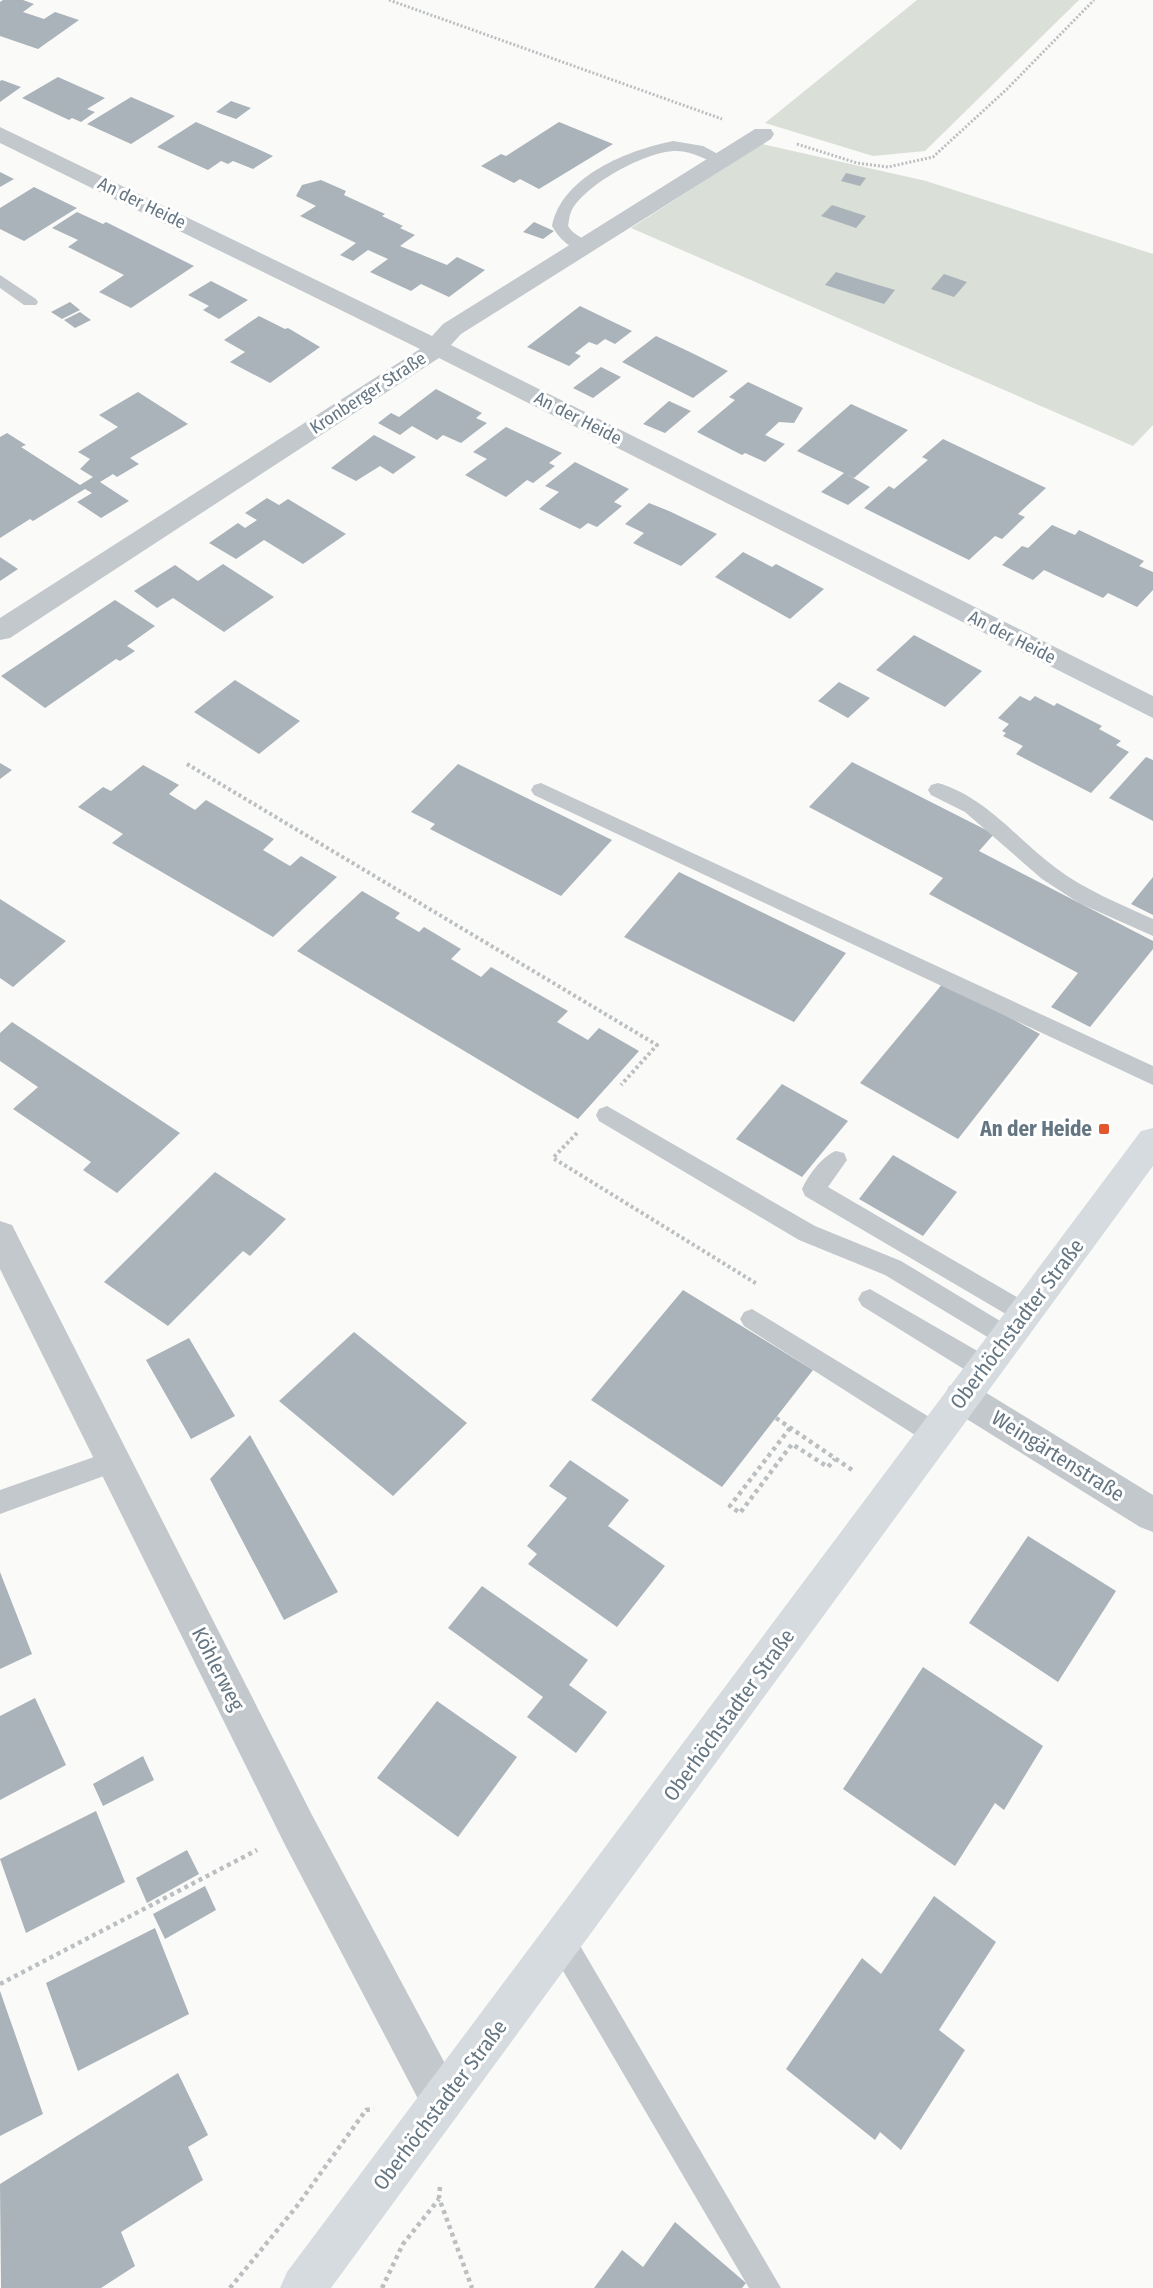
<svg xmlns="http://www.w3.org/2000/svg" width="1153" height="2288" font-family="'Fira Sans Condensed',sans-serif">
<rect width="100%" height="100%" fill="#fafaf8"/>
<path fill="#dadfd7" d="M917 0H1079L925 151 873 156 765 123Z
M762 144 926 181 1153 254V425L1133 446 631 228Z"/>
<path fill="#aab3b9" d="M3 0H23L34 4 23 12 44 19 55 12 79 20 38 49 0 36V2Z
M58 77 105 98 87 109 95 112 81 122 72 118 69 120 22 98Z
M2 80 21 87 0 102V81Z
M131 97 175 116 131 144 87 124Z
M231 101 251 108 236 119 216 112Z
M196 122 251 146 273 156 253 169 233 161 228 164 221 161 208 170 157 147Z
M559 122 613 144 539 189 520 179 514 183 481 166 501 154 506 156Z
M0 172 14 179 0 187Z
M846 173 866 178 860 186 841 181Z
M321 180 346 191 344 195 385 214 382 216 403 226 400 228 415 235 400 246 447 265 457 257 485 270 449 297 421 284 411 291 370 272 388 259 368 250 353 261 340 255 356 243 300 216 316 206 296 196 302 185Z
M34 187 77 208 24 241 0 229V208Z
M832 205 866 216 856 228 821 216Z
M77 212 103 224 106 222 194 266 131 308 99 292 124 275 68 247 78 240 52 228Z
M534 222 554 231 543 239 523 232Z
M836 272 855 278 895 290 884 304 825 285Z
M944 274 967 282 954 297 931 289Z
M211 281 248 300 219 319 203 310 209 306 188 295Z
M70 302 80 310 62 319 51 312Z
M580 306 632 331 615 344 605 339 597 345 589 342 575 353 581 356 569 366 527 347Z
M80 312 91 320 75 328 64 320Z
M259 316 285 329 288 328 320 347 270 383 230 362 245 352 224 340Z
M656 336 692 353 728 371 693 398 622 362Z
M601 367 621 377 593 398 573 388Z
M748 382 803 408 794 423 779 422 765 435 785 444 765 462 745 453 742 455 697 432 735 400 729 397Z
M436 389 482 413 476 418 487 423 461 443 443 435 437 440 412 426 400 435 378 423 391 413 399 417Z
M138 392 188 424 130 458 139 464 117 477 113 474 100 482 129 501 101 518 77 502 92 493 85 489 33 521 30 519 0 538V437L7 433 26 445 21 447 80 485 93 477 80 469 90 459 78 452 118 427 99 415Z
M669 401 691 411 665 433 643 424Z
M851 404 908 430 854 478 846 474 870 487 848 505 821 492 844 473 797 451Z
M506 427 562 453 549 463 555 466 533 483 527 480 506 497 465 475 487 459 473 452Z
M374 435 416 457 393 474 380 466 356 481 331 468Z
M943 439 1046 488 1018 514 1025 517 1002 539 995 536 969 560 864 508 889 486 894 489 928 460 922 457Z
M575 462 629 489 614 502 622 506 597 527 588 523 580 529 539 509 559 492 545 486Z
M267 498 279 505 288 499 346 534 303 564 264 540 236 559 209 543 238 523 245 528 257 520 245 513Z
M649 503 669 511 717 534 681 566 633 543 644 533 625 524Z
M1052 525 1075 535 1079 530 1144 561 1139 566 1153 572V590L1137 607 1108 593 1103 598 1044 570 1033 580 1002 565 1022 546 1028 548Z
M743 552 772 567 776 564 824 589 790 619 715 577Z
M0 557 18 569 0 581Z
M223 564 274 597 224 632 173 598 157 608 134 591 175 565 198 581Z
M115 600 155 626 127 646 135 651 120 661 116 659 45 708 1 676Z
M914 635 982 671 945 707 876 670Z
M235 680 300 721 259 754 194 712Z
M839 682 870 698 848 718 818 701Z
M1020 696 1030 701 1035 696 1054 706 1057 703 1102 726 1099 729 1121 741 1116 745 1129 752 1091 793 1016 754 1023 746 1003 736 1006 733 1002 731 1009 724 998 718Z
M1146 757 1153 760V821L1109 798Z
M852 762 994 834 979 851 1153 941V949L1090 1027 1051 1007 1078 973 929 894 943 878 809 807Z
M0 763 12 770 0 779Z
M458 764 612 840 561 896 430 829 435 824 411 812Z
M143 765 179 785 169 794 195 810 206 800 274 839 263 850 290 866 301 856 337 877 273 937 112 843 123 834 78 807 103 787 111 791Z
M679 872 846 953 794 1022 624 937Z
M1153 877V915L1131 904Z
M362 891 400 913 395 918 419 932 424 927 461 949 451 959 481 977 491 967 568 1011 557 1022 588 1040 599 1028 639 1051 578 1119 297 951Z
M0 899 66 941 13 987 0 978Z
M944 982 1040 1034 958 1139 860 1083Z
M12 1022 180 1133 117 1193 83 1170 91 1162 13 1109 38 1087 0 1061V1033Z
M782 1084 848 1121 802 1177 736 1139Z
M893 1155 957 1192 923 1236 859 1199Z
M215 1172 286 1219 250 1256 243 1251 168 1326 104 1282Z
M683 1290 813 1370 722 1487 591 1400Z
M354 1332 467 1423 393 1496 279 1401Z
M189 1338 235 1416 191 1439 146 1360Z
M250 1435 338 1592 284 1620 210 1479Z
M570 1460 629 1500 608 1526 665 1566 617 1627 528 1564 537 1554 527 1546 567 1498 549 1486Z
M1028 1536 1116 1591 1058 1682 969 1623Z
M0 1572 32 1654 0 1669Z
M482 1586 588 1660 569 1685 607 1712 576 1753 527 1717 543 1697 448 1628Z
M923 1667 1043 1746 1004 1810 995 1803 955 1866 843 1789Z
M35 1698 66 1765 0 1800V1716Z
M437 1701 517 1757 458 1837 377 1778Z
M143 1756 154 1780 103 1806 93 1784Z
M96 1811 125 1882 26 1933 0 1859Z
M187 1850 199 1874 147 1903 136 1878Z
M205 1886 216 1910 165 1939 153 1914Z
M934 1896 996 1942 939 2030 965 2050 901 2150 880 2132 875 2140 786 2069 862 1958 881 1974Z
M155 1928 189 2014 78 2071 46 1983Z
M0 1991 43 2114 0 2136Z
M178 2073 208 2135 188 2147 203 2180 121 2232 135 2266 101 2288H1L0 2184Z
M675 2222 746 2283 742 2288H594L622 2250 643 2267Z"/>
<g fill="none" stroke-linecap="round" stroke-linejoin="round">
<path stroke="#bbbfc2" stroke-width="3" stroke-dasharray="2 2" stroke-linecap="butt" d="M389 0 722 119
M797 144 857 163 888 167 933 157 1007 89 1094 0"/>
<path stroke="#bbbfc2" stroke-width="4" stroke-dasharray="3 3" stroke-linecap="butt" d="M187 764 657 1045 621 1085
M577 1133 553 1158 757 1284"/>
<path stroke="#bbbfc2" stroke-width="4.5" stroke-dasharray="4 4" stroke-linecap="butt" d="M776 1418 855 1472
M790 1428 730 1506 740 1513 792 1444 828 1467 835 1459
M0 1984 257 1850
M440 2187 439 2198 472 2288
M230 2288 297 2206 366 2110 374 2109
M382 2288 403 2244 439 2199"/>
<path fill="#c3c8cc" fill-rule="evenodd" d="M673 141 703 146 729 160 721 165C706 161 694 151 677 151 648 150 583 185 571 212 569 216 569 222 568 226 573 235 584 237 590 246L588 249C572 253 559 238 552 226 562 176 628 150 673 141Z
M0 275 36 299 38 302 36 305H24L0 288Z
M541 783 1153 1066V1085L534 795 531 790 534 785Z
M938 783C986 797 1017 839 1056 868 1085 890 1120 904 1153 919V936L1079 903 1042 879 965 812 931 795 928 790 931 785Z
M607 1106 815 1226 901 1261 1015 1330 1019 1337 1015 1344 1007 1347 999 1344 885 1275 799 1240 599 1121 596 1115 599 1109Z
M836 1151 844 1153 847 1160 828 1187 1032 1306 1036 1313 1032 1320 1024 1323 1016 1320 805 1196 802 1189C808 1176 822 1156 836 1151Z
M870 1289 993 1360 996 1368 993 1376 984 1379 975 1376 862 1306 858 1299 862 1292Z
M752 1309 944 1426 947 1434 944 1442 935 1445 926 1442 744 1326 740 1319 744 1312Z
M114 1450 123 1453 126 1461 123 1469 0 1514V1490Z
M562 1928 572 1932 781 2288H749L552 1952 548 1942 552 1932Z"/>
<path fill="#c3c8cc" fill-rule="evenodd" d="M0 127 432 336 443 324 755 129H771L774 134 771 139 461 334 451 345 1153 696V718L439 358 10 638 0 640V618L420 349 0 143Z
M0 1221 12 1225 312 1815 457 2086 464 2101 457 2116 442 2123 427 2116 284 1843 0 1269Z
M962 1381 975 1386 1153 1495V1532L1140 1527 949 1408 944 1397 949 1386Z"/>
<path fill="#d6dbdf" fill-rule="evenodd" d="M1153 1128V1166L331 2288H280L287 2272 1141 1131Z"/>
</g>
<rect fill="#e4572e" stroke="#fff" stroke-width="2" x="1098" y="1123" width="12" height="12" rx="3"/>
<g text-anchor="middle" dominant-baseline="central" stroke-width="6" stroke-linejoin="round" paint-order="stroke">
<g font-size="18" fill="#657683" stroke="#fff">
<text transform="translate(142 203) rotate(26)">An der Heide</text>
<text transform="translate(368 393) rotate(-33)">Kronberger Straße</text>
<text transform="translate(578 418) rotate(27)">An der Heide</text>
<text transform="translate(1012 637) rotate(27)">An der Heide</text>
</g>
<g font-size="21" font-weight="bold" fill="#657683" stroke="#fff" text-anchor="end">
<text x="1092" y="1129">An der Heide</text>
</g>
<g font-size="21" fill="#657683" stroke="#fff">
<text transform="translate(1017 1324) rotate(-53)">Oberhöchstadter Straße</text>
<text transform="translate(1058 1456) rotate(32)">Weingärtenstraße</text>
<text transform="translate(218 1669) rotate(63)">Köhlerweg</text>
<text transform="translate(729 1715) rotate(-54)">Oberhöchstadter Straße</text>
<text transform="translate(440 2105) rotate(-53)">Oberhöchstadter Straße</text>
</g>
</g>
</svg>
